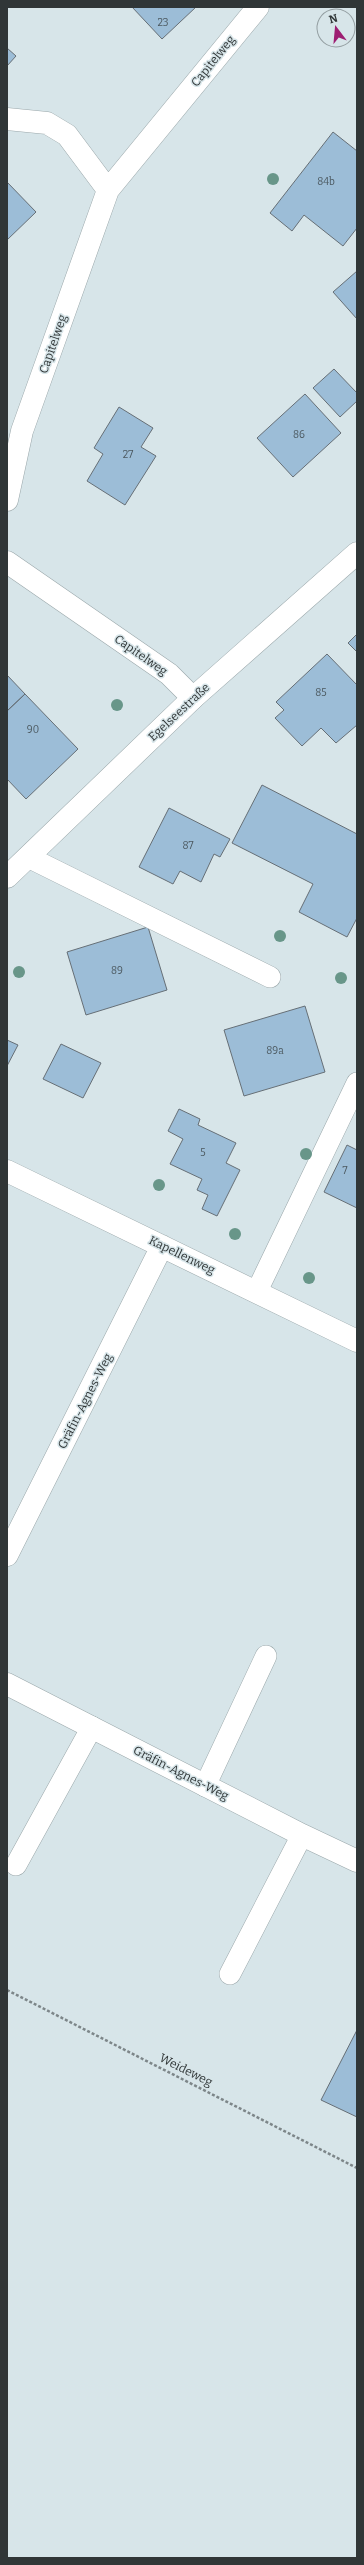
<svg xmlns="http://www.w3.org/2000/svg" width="364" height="2565" font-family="Bitter,serif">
<rect width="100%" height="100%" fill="#d7e5e9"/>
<path fill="#9cbdd7" stroke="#666f76" d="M132 7H196L162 39Z
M7 48 16 56 7 66Z
M333 132 357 151V228L343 246 304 215 292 231 270 213Z
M7 182 36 212 7 240Z
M357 271V319L333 292Z
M334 369 357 393V401L340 417 313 388Z
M305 394 341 433 293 477 257 438Z
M119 407 153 428 141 447 156 456 125 505 87 481 103 454 94 448Z
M357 634V652L348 643Z
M327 654 357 685V725L336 743 321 728 302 746 275 718 284 710 276 702Z
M7 675 25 694 7 711Z
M25 694 78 749 26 799 7 779V711Z
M262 785 357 834V918L347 937 299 912 313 884 232 843Z
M169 808 230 839 220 857 214 854 201 882 180 871 173 884 139 867Z
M148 927 167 990 86 1015 67 952Z
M305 1006 325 1072 244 1096 224 1030Z
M7 1040 18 1045 7 1066Z
M61 1044 101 1063 83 1098 43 1079Z
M179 1109 200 1119 198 1125 236 1143 226 1163 240 1170 217 1216 202 1209 208 1195 197 1190 202 1179 170 1164 183 1139 168 1131Z
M347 1145 357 1150V1208L324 1192Z
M357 2030V2117L321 2100Z"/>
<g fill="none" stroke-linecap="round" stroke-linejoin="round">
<defs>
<path id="service" d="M28 857 270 977
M257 1291 357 1083
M205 1786 266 1656
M16 1865 92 1727
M230 1974 302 1835"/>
<path id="minor" d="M7 119 47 123 67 135 108 190 22 431 7 500
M108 190 258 7
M7 562 169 674 193 698
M7 1171 357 1341
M7 1555 162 1246
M7 1684 302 1835 357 1861"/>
<path id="tertiary" d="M7 877 193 698 357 553"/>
</defs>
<use href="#service" stroke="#9aa7aa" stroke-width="22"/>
<use href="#minor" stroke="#9aa7aa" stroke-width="23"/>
<use href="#tertiary" stroke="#9aa7aa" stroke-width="23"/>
<path stroke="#7d8689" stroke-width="2.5" stroke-dasharray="3 2" stroke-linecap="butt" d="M7 1990 357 2168"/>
<use href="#service" stroke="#fff" stroke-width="21"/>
<use href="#minor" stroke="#fff" stroke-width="22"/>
<use href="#tertiary" stroke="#fff" stroke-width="22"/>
</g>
<g fill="#689689">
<circle cx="273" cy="179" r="6"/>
<circle cx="117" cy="705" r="6"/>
<circle cx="280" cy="936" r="6"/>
<circle cx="19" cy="972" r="6"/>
<circle cx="341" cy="978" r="6"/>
<circle cx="306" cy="1154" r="6"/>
<circle cx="159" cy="1185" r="6"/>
<circle cx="235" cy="1234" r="6"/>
<circle cx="309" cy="1278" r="6"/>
</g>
<g text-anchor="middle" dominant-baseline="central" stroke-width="3" stroke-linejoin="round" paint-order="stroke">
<g font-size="10" fill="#4b585f">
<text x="163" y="23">23</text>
<text x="326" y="182">84b</text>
<text x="299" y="435">86</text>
<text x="128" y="455">27</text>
<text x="321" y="693">85</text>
<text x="33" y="730">90</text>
<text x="188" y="846">87</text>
<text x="117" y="971">89</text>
<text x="275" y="1051">89a</text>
<text x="203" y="1153">5</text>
<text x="345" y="1171">7</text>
</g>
<g font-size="12" fill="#303637" stroke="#d7e5e9">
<text transform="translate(213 61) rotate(-51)">Capitelweg</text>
<text transform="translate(53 344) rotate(-71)">Capitelweg</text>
<text transform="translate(141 655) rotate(35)">Capitelweg</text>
<text transform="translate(179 712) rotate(-43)">Egelseestraße</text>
<text transform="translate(182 1255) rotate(26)">Kapellenweg</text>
<text transform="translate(85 1401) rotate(-63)">Gräfin-Agnes-Weg</text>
<text transform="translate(181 1773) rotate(27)">Gräfin-Agnes-Weg</text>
<text transform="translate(186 2070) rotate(27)">Weideweg</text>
</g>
</g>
<rect width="364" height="2565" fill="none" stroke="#303637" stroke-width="16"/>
<g transform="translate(336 28) rotate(344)"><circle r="19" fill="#d7e5e9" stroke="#949fa2"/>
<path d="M0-3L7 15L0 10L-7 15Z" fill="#9d1e72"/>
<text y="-6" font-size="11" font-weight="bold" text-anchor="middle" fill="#303637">N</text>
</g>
</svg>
